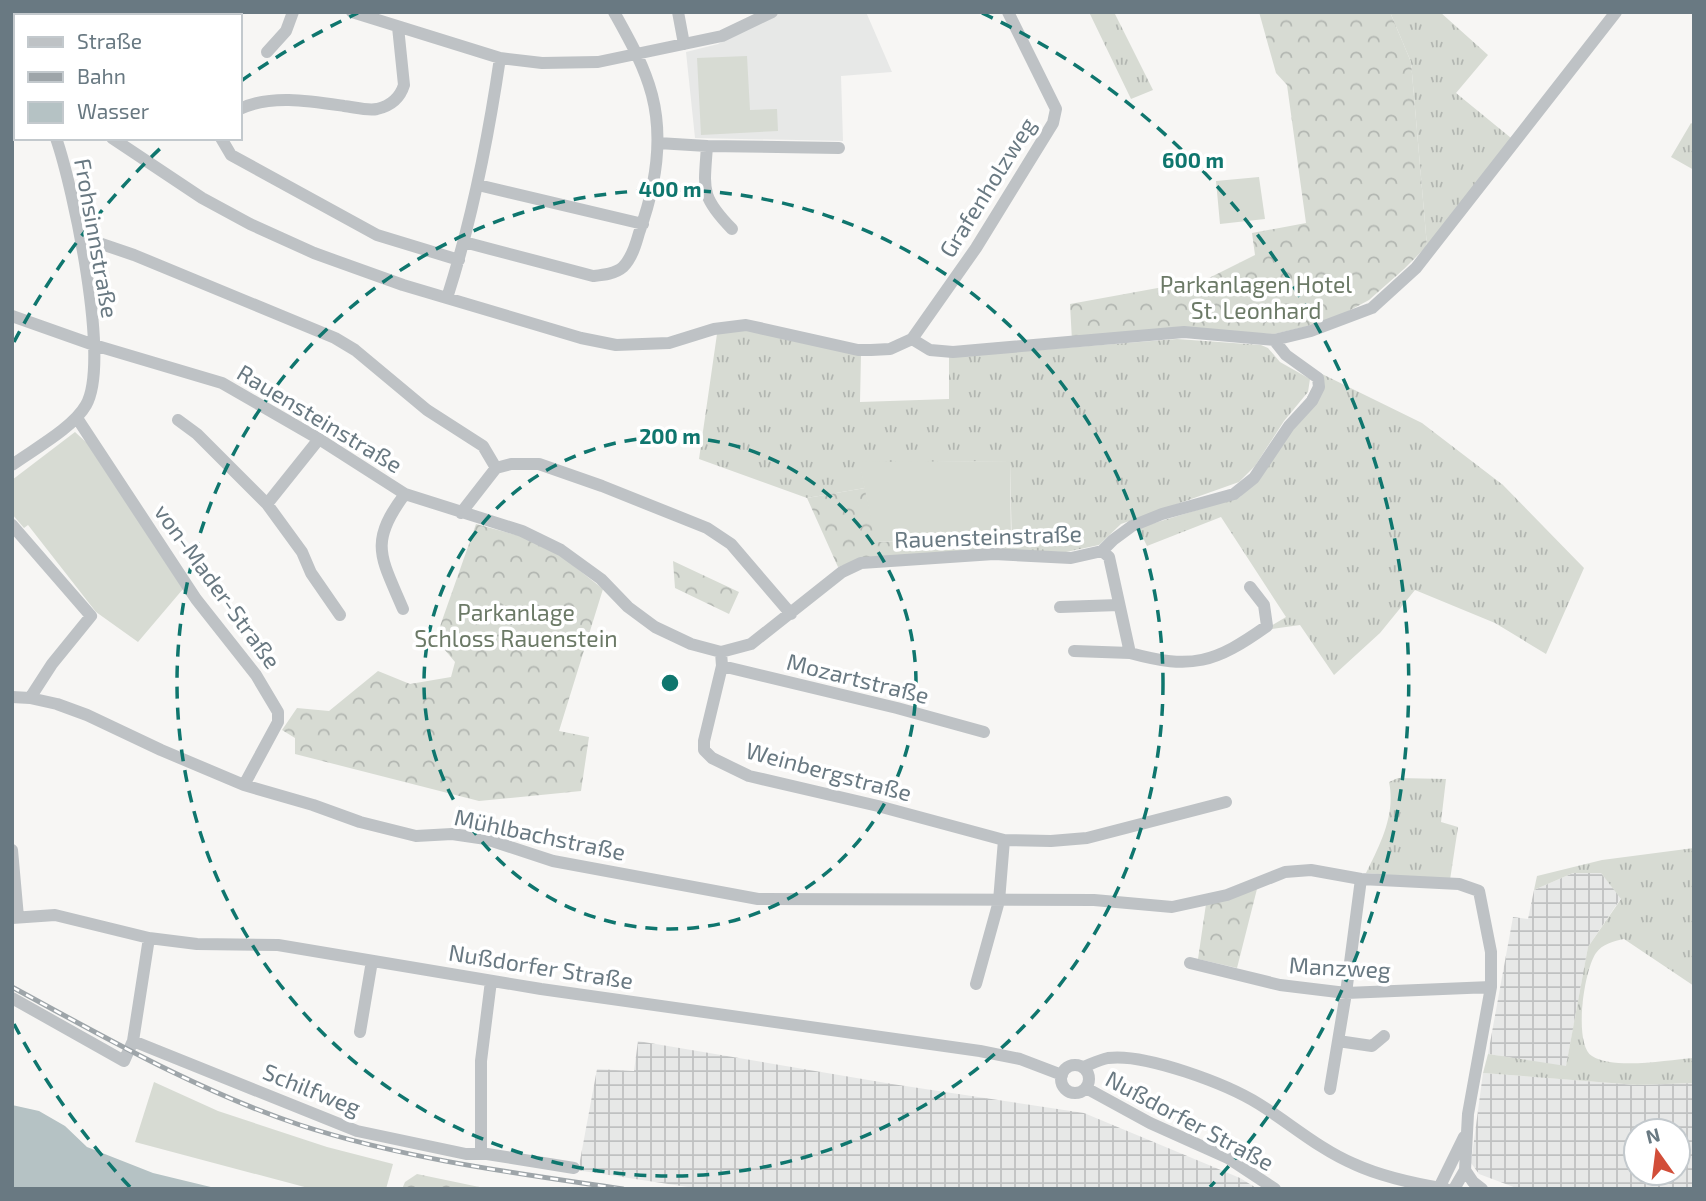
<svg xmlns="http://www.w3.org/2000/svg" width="1706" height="1201" font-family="'Exo 2',sans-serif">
<defs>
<pattern id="industrial-grid" width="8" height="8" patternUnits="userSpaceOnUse" patternTransform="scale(1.75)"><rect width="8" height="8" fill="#e7e8e7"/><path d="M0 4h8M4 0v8" fill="none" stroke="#bfc1c1"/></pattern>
<pattern id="grass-tufts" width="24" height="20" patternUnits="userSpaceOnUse" patternTransform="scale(1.75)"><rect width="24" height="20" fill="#d7dbd3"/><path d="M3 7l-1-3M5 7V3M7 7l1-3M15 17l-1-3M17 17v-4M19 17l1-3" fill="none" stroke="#b2b6b1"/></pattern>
<pattern id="forest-crowns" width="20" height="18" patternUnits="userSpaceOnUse" patternTransform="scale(1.75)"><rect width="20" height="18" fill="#d7dbd3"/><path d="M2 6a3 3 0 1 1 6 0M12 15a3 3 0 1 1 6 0" fill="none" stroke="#b2b6b1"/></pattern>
</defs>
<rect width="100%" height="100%" fill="#f7f6f4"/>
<path fill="#e7e8e7" d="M778 12H866L892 72 841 76 843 141 695 138 686 52 718 44Z"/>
<path fill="url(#industrial-grid)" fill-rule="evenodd" d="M1573 873H1601L1621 898 1588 947 1566 1067 1488 1054 1513 917 1528 919 1534 890Z
M638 1041 892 1084 1084 1113 1240 1178 1258 1189H701L576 1170 579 1166 597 1069 634 1071Z
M1483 1073 1637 1085 1694 1083V1189H1519L1479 1174 1471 1163ZM1636 1131H1678V1173H1636Z"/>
<path fill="url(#grass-tufts)" d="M1089 12H1114L1153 90 1131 99Z
M1390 12H1440L1488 55 1456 93 1511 138 1427 246 1411 62Z
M1691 123 1694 125V170L1671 157Z
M747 329 861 354 860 402 949 399V357L1177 339 1261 345 1268 348 1280 362 1310 379 1308 392 1284 421 1255 466 1239 482 1121 524 1099 545 1066 552 1012 551 1010 461 860 463 865 488 807 498 699 459 717 334Z
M1320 373 1422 423 1503 485 1584 568 1546 654 1495 623 1415 590 1380 633 1334 675 1300 625 1264 630 1286 617 1221 517 1147 546 1138 528 1240 497 1292 426Z
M1398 778 1446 779 1441 822 1458 827 1450 880 1366 873C1380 845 1396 814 1389 782Z
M1694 848V986L1624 939C1614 941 1602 944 1596 953 1584 970 1573 1044 1592 1056 1614 1070 1667 1060 1694 1058V1083L1637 1085 1483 1073 1488 1054 1566 1066 1588 947 1621 899 1601 873H1573L1534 890 1537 876 1602 860Z"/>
<path fill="url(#forest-crowns)" d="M1259 12H1390L1411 62 1427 246 1404 269 1369 300 1330 321 1274 334 1189 330 1072 341 1070 304 1207 279 1255 255 1252 233 1306 223 1287 85 1276 73Z
M865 488 877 542 1011 537 1012 551 864 558 838 567 807 498Z
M476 524 520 536 560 555 603 589 559 731 589 737 581 791 479 801 295 754V738L282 730 297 708 329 711 378 671 410 684 451 677 455 662 439 643 438 632Z
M673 561 739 592 729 614 675 588Z
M1258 885 1237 968 1198 959 1206 904Z
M417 1174 489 1189H402L405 1182Z"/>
<path fill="#d7dbd3" d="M747 56 750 110 777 109 778 131 701 135 697 58Z
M1259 177 1265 219 1220 224 1216 181Z
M75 432 87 443 183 589 138 642 96 612 28 525 24 528 12 514V480Z
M1010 461 1011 537 876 542 859 462Z
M154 1082 218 1111 327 1147 393 1164 386 1189H312L135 1142Z"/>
<path fill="#b5c2c4" d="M12 1105 39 1111 65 1126 87 1147 153 1173 219 1189H12Z"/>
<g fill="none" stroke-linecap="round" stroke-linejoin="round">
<path stroke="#bec2c5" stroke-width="12" d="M352 12 500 58 542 63 598 62 722 36 772 12
M678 12 684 44
M85 16 97 12
M12 48 16 55
M267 52 286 31 293 12
M240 109C270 94 311 101 344 106 354 107 367 111 377 109 390 106 400 98 404 85L398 27
M112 138 202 198 250 224 314 253 403 285 581 338 616 345 669 343 714 329 746 325 858 350H871L890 349 912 339 976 248 1053 123 1056 109 1008 12
M221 138 231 155 377 235 459 260
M658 143 707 146 839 148
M707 146C704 190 700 196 732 229
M478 185 643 224
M81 237 134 255 335 338 355 350 427 410 483 446 496 468
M464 242 593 276C603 275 615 274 623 267 632 258 636 244 639 233 655 189 664 141 652 95 644 65 629 39 614 12
M447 298C472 220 488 140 500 58
M12 316 94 345 222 383 319 439 405 494 522 531 561 550 601 579 628 607 655 627 691 644 721 652 751 644 842 572 861 563 994 554 1071 558 1102 551 1113 540 1132 526 1162 514 1234 494 1254 478 1289 426 1312 401 1319 387 1318 378 1286 355 1274 340
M912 339 930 350 953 352 1184 332 1274 340 1311 331 1372 308 1416 268 1616 12
M77 418 196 599 256 675 278 712V722L244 785
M178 420 197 434 267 504
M319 439 267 504 302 552 311 573 340 615
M12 465C34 449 73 428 86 405 111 362 73 187 56 138
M461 513 496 468 511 464H539L602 486 707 528 731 544 791 614
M12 525 91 616 52 664 30 698
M1102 551 1109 557 1130 653C1192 670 1215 663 1267 626L1264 605 1250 587
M1060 607 1119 605
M403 609C381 557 368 543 405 494
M1074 651 1130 653
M721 652 722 666 704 741V750L712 758 749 776 878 806 1004 840 999 901 976 984
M722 666 897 708 984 732
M12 697 30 698 57 704 87 715 161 750 244 785 313 805 360 822 416 836 452 834 486 839 553 861 758 899 1094 900 1172 907 1227 895 1285 872 1311 870 1361 879 1459 884 1479 891 1491 952V987L1468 1114 1465 1170 1473 1182 1482 1189
M1004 840 1051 841 1087 838 1226 802
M12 850 18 917
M12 918 55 915 149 938 197 944 278 945 541 989 980 1051 1020 1059 1062 1075
M1190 963 1280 985 1346 993 1491 987
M12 998 124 1061 133 1041 149 938
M360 1032 372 961
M133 1041 357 1131 466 1154H487L574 1168
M1338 1041 1372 1046 1384 1036
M1061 1079a14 14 0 1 1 28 0a14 14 0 1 1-28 0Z
M1083 1067C1091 1064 1099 1060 1108 1058 1145 1053 1227 1084 1259 1104 1291 1124 1319 1149 1354 1164 1382 1177 1416 1184 1446 1189
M1086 1088 1150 1123 1228 1158 1275 1189
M1330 1089 1346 993 1361 879
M481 1153V1061L491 981
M1439 1188 1464 1137
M1454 1189 1465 1170"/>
<defs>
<path id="rail" d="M12 987C106 1038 198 1091 300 1125 405 1159 514 1173 623 1189"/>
</defs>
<use href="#rail" stroke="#9ea5a9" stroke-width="5"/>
<use href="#rail" stroke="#fff" stroke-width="2.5" stroke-dasharray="8" stroke-linecap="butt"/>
</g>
<g fill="none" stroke="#0f766e" stroke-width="3.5" stroke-dasharray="12 9">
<circle cx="670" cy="683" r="246"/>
<circle cx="670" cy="683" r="493"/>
<path d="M130 1187A739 739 0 0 1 14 1024M14 342A739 739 0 0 1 166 143M241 81A739 739 0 0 1 358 13M982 13A739 739 0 0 1 1210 1187"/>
</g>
<g text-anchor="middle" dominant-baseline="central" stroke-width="7" stroke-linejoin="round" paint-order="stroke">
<g font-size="23" fill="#697982" stroke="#fff">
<text transform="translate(987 187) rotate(-58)">Grafenholzweg</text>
<text transform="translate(97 238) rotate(80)">Frohsinnstraße</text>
<text transform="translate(320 418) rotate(31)">Rauensteinstraße</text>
<text transform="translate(988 536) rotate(-2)">Rauensteinstraße</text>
<text transform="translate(218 586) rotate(54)">von-Mader-Straße</text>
<text transform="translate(858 678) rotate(14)">Mozartstraße</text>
<text transform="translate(829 771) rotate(15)">Weinbergstraße</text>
<text transform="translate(540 834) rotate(12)">Mühlbachstraße</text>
<text transform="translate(541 966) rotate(9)">Nußdorfer Straße</text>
<text transform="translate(1340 967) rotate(3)">Manzweg</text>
<text transform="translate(312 1089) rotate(22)">Schilfweg</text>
<text transform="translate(1190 1120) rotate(28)">Nußdorfer Straße</text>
</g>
<g font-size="23" fill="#6c7a67" stroke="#fff">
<text x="1256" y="284">Parkanlagen Hotel<tspan x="1256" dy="26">St. Leonhard</tspan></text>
<text x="516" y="612">Parkanlage<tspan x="516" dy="26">Schloss Rauenstein</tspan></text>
</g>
</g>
<circle cx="670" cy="683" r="10" fill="#0f766e" stroke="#fff" stroke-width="3.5"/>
<g font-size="21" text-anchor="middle" font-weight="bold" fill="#0f766e" stroke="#fff" stroke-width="7" stroke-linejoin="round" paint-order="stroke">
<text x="1193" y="168">600 m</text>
<text x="670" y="197">400 m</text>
<text x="670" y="444">200 m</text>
</g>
<rect width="1706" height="1201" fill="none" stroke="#697982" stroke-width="28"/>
<rect x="14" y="14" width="228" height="126" fill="#ffffff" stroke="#c3c9cd" stroke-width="2"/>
<rect x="28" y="37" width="35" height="10" fill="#bec2c5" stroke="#c3c9cd" stroke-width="2"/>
<text x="77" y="49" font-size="21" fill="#697982">Straße</text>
<rect x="28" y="72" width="35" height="10" fill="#9ea5a9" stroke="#c3c9cd" stroke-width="2"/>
<text x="77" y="84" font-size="21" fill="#697982">Bahn</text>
<rect x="28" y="102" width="35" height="21" fill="#b5c2c4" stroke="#c3c9cd" stroke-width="2"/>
<text x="77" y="119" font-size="21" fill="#697982">Wasser</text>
<g transform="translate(1657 1152) rotate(346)"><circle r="33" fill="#ffffff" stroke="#c3c9cd" stroke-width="2"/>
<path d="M0-5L12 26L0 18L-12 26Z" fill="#d24e39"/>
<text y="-10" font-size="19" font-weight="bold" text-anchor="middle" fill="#697982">N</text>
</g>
</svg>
